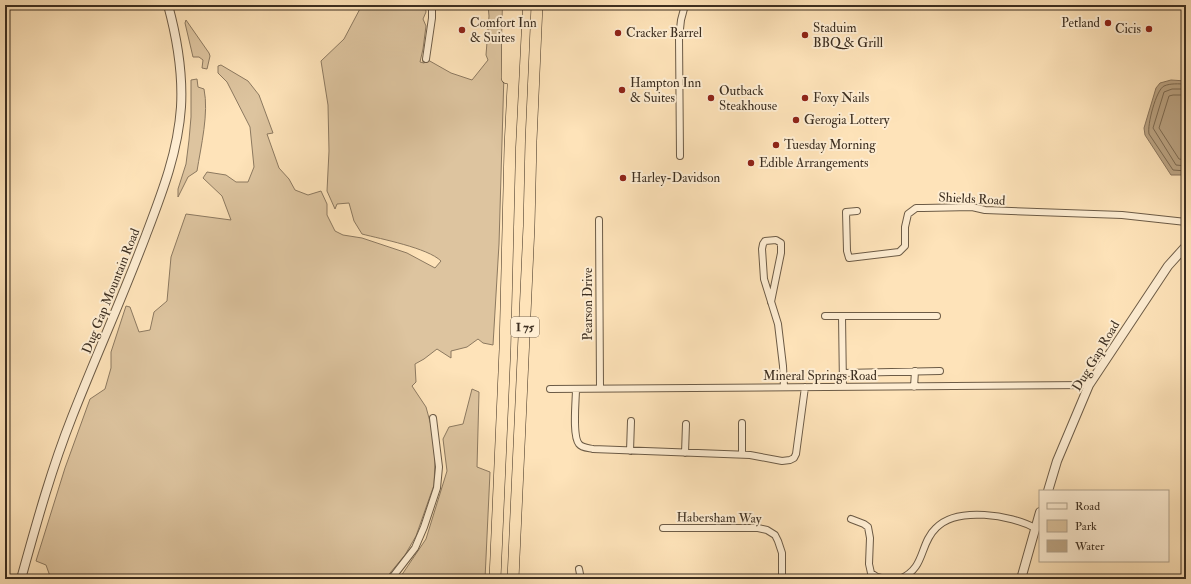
<svg xmlns="http://www.w3.org/2000/svg" width="1191" height="584" font-family="'IM FELL Double Pica',serif">
<rect width="100%" height="100%" fill="#fee3b9"/>
<filter id="stains"><feTurbulence type="fractalNoise" baseFrequency=".005" numOctaves="4"/><feColorMatrix values="0 0 0 0 .2 0 0 0 0 .09 0 0 0 0 .02 0 0 0 .5 -.17"/></filter>
<radialGradient id="worn" r=".72"><stop offset=".6" stop-color="#630" stop-opacity="0"/><stop offset="1" stop-color="#630" stop-opacity=".3"/></radialGradient>
<path fill="#ddc49f" stroke="#8c7960" d="M362 5H425L426 12 423 19 426 26 423 49 420 62 424 63 428 60 451 73 472 80 488 60 486 55 489 16 488 5H506L499 244 493 345 483 343 478 339 467 347 451 351V358L437 349 424 359 415 364 416 382 412 386 426 407 432 429 435 461 434 485 416 536 405 555 385 579H51L46 565 36 561 65 468 90 399 105 389 111 368V352L126 306 130 307 139 332 150 330 154 312 167 301 171 257 186 214 231 220 222 196 203 178 207 172 226 175 236 182H248L254 167 250 127 227 82 218 73V66L221 65 248 81 259 95 273 133 267 134 279 168 289 179 295 190 308 195 321 191 327 204V215L335 231 343 235 362 238 407 253 435 268 441 261C428 248 381 239 362 234L354 221 349 203 337 204 335 209 327 191 329 151 328 105 321 61 344 39Z
M186 20 209 53 210 56 207 69 202 68 203 60 199 57H193L185 23Z
M197 79 198 87 204 89C209 113 201 146 197 171L188 177 178 197V189L186 164 189 140 191 117V80Z
M472 389 479 392 477 467 490 472 485 579H399L426 539 447 471 443 439 449 427 463 424Z"/>
<path fill="#bca585" stroke="#89755d" d="M1171 80 1186 81V175H1171L1145 135 1144 128 1156 88 1160 83Z"/>
<g fill="none" stroke-linecap="round" stroke-linejoin="round">
<path stroke="#7c6a52" stroke-width="1" d="M1186 84C1178 84 1171 83 1164 86 1156 90 1147 125 1149 134L1173 170 1186 171
M1186 89H1172L1164 92 1153 128 1176 165 1186 166
M1186 95H1173L1169 96 1159 128 1179 159 1186 160"/>
<defs>
<path id="minor" d="M426 59 432 18V5
M680 156 679 38 681 20 685 5
M857 211 846 212 847 251 849 258 899 252 905 246V227L908 214 916 208H923L972 207 985 210 1122 215 1186 222
M599 220 600 388
M771 302 781 253V243L776 240 765 241 763 244 762 249 764 279 778 324 783 366 784 387
M825 316H937
M842 316 843 387
M843 373 940 371
M914 387 915 371
M550 389 1089 385
M576 389C576 400 572 436 579 444 582 448 589 448 593 449L750 455 782 461 790 460 794 458 796 454 805 387
M630 451 631 421
M685 453 686 424
M742 454V423
M851 519 864 524 868 527 870 538 869 564 871 573 877 577 885 579
M663 528H758L767 530 775 535 778 541 782 553V579
M579 569 581 579
M391 579 415 548 424 527 437 488 439 467 433 418
M900 579C926 568 919 544 936 528 957 506 1011 515 1035 528"/>
<path id="tertiary" d="M1048 491 1057 461 1089 385 1168 266 1186 246
M21 579C36 525 51 470 72 417 96 356 123 296 146 235 162 193 178 152 181 107 183 72 177 38 168 5
M1021 579 1040 512"/>
<path id="motorway" d="M507 78 508 5
M495 579 505 349 510 147 517 5
M513 579 529 226 531 141 537 5"/>
</defs>
<use href="#minor" stroke="#6c5b46" stroke-width="8"/>
<use href="#tertiary" stroke="#6c5b46" stroke-width="10"/>
<use href="#motorway" stroke="#3c2e20" stroke-width="12"/>
<use href="#minor" stroke="#feedd2" stroke-width="6"/>
<use href="#tertiary" stroke="#feedd2" stroke-width="8"/>
<use href="#motorway" stroke="#fee3b9" stroke-width="11"/>
</g>
<g fill="#8f2418" stroke="#feedd2" stroke-width="1.5">
<circle cx="1108" cy="23" r="4"/>
<circle cx="1149" cy="29" r="4"/>
<circle cx="462" cy="30" r="4"/>
<circle cx="618" cy="33" r="4"/>
<circle cx="805" cy="35" r="4"/>
<circle cx="622" cy="90" r="4"/>
<circle cx="711" cy="98" r="4"/>
<circle cx="805" cy="98" r="4"/>
<circle cx="796" cy="120" r="4"/>
<circle cx="776" cy="145" r="4"/>
<circle cx="751" cy="163" r="4"/>
<circle cx="623" cy="178" r="4"/>
</g>
<g text-anchor="middle" dominant-baseline="central" stroke-width="4" stroke-linejoin="round" paint-order="stroke">
<rect fill="#feedd2" stroke="#766755" stroke-width="1" x="511" y="317" width="28" height="20" rx="3"/>
<g font-size="12" font-weight="bold" fill="#3c2e20">
<text x="525" y="327">I 75</text>
</g>
<g font-size="13" fill="#3c2e20" stroke="#feedd2" text-anchor="start">
<text x="470" y="23">Comfort Inn<tspan x="470" dy="15">&amp; Suites</tspan></text>
<text x="1100" y="23" text-anchor="end">Petland</text>
<text x="813" y="28">Staduim<tspan x="813" dy="15">BBQ &amp; Grill</tspan></text>
<text x="1141" y="29" text-anchor="end">Cicis</text>
<text x="626" y="33">Cracker Barrel</text>
<text x="630" y="83">Hampton Inn<tspan x="630" dy="15">&amp; Suites</tspan></text>
<text x="719" y="91">Outback<tspan x="719" dy="15">Steakhouse</tspan></text>
<text x="813" y="98">Foxy Nails</text>
<text x="804" y="120">Gerogia Lottery</text>
<text x="784" y="145">Tuesday Morning</text>
<text x="759" y="163">Edible Arrangements</text>
<text x="631" y="178">Harley-Davidson</text>
</g>
<g font-size="13" fill="#3c2e20" stroke="#feedd2">
<text transform="translate(972 199) rotate(3)">Shields Road</text>
<text transform="translate(111 291) rotate(-68)">Dug Gap Mountain Road</text>
<text transform="translate(588 304) rotate(-90)">Pearson Drive</text>
<text transform="translate(1096 356) rotate(-59)">Dug Gap Road</text>
<text x="820" y="376">Mineral Springs Road</text>
<text transform="translate(719 518) rotate(1)">Habersham Way</text>
</g>
</g>
<rect width="1191" height="584" fill="none" stroke="#fee3b9" stroke-width="20"/>
<rect x="6" y="6" width="1179" height="572" fill="none" stroke="#3c2e20" stroke-width="2"/>
<rect x="10" y="10" width="1171" height="564" fill="none" stroke="#3c2e20"/>
<rect x="1039" y="490" width="130" height="72" fill="#feedd2" stroke="#b0a18b"/>
<rect x="1047" y="503" width="20" height="6" fill="#feedd2" stroke="#b0a18b"/>
<text x="1075" y="510" font-size="12" fill="#3c2e20">Road</text>
<rect x="1047" y="520" width="20" height="12" fill="#ddc49f" stroke="#b0a18b"/>
<text x="1075" y="530" font-size="12" fill="#3c2e20">Park</text>
<rect x="1047" y="540" width="20" height="12" fill="#bca585" stroke="#b0a18b"/>
<text x="1075" y="550" font-size="12" fill="#3c2e20">Water</text>
<rect width="100%" height="100%" filter="url(#stains)"/>
<rect width="100%" height="100%" fill="url(#worn)"/>
</svg>
